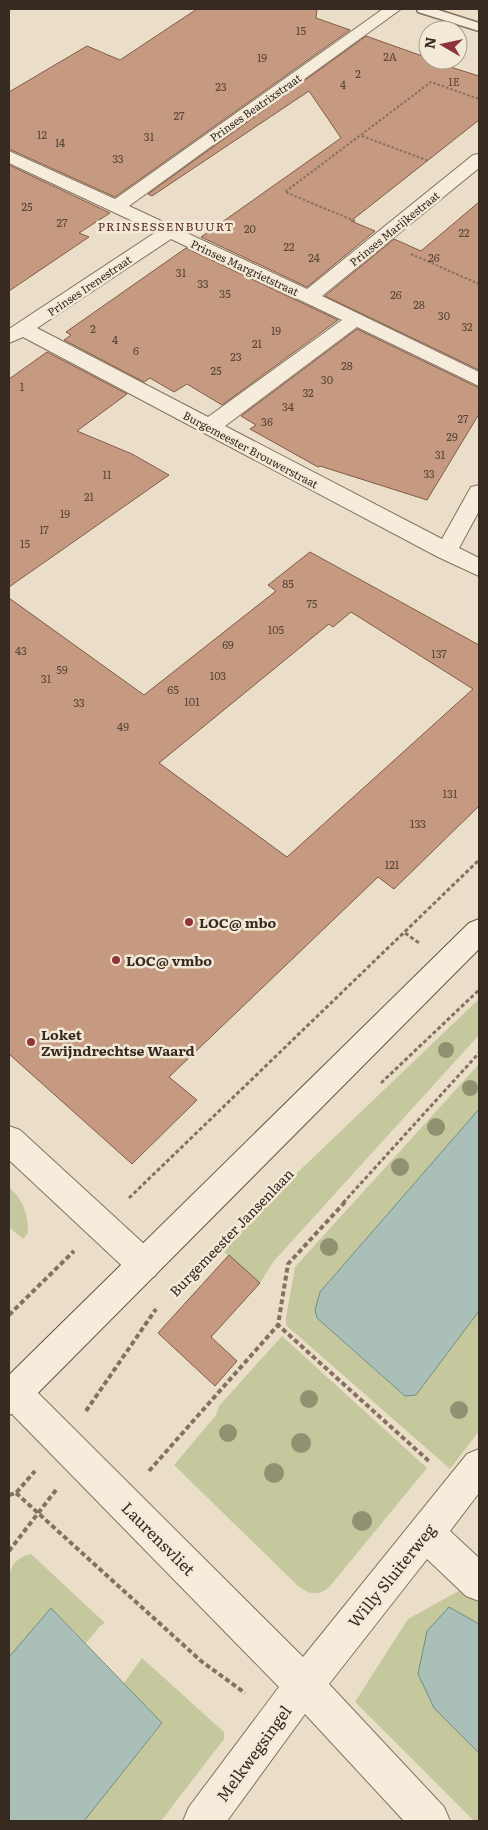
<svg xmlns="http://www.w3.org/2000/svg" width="488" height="1830" font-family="Literata,serif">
<rect width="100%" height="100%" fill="#eadec8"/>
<path fill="#c5c89d" d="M479 999V1035L273 1262 260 1283 222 1250 274 1195Z
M479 1064V1109L320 1292 315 1310 317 1318 405 1396 416 1395 479 1311V1431L450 1469 286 1325V1318L295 1267Z
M9 1187C23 1200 28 1213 28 1233L23 1239 9 1227Z
M282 1336 427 1468 331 1585C320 1597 309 1595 297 1585L174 1465 216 1415 219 1406Z
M31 1554 105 1623 100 1626 86 1643 51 1608 9 1657C9 1637 4 1583 12 1567 16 1559 23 1556 31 1554Z
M464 1588 479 1603V1624L449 1607 434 1708 479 1753V1821H474L355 1702 408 1619Z
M142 1658 224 1732V1739L161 1821H84L162 1724 124 1683Z"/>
<path fill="#a9bfb7" stroke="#708d84" d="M479 1109V1311L416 1395 405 1396 317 1318 315 1310 320 1292Z
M449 1607 479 1624V1753L434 1708 418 1674 427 1631Z
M51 1608 162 1723 84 1821H9V1657Z"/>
<path fill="#c59a81" stroke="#825b47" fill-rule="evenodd" d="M197 9H317L316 18 350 30 115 197 9 149V92L87 46 120 60Z
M366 36 428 58V60L479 76V120L351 221 375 231 307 287 201 237 341 138 309 91 152 196 148 194Z
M9 165 110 213 79 233 89 237 9 291Z
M479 202V370L325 296 394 239 421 251Z
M186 248 338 320 222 405 187 384 174 392 150 378 144 382 64 340 71 335 66 332Z
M357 329 479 388V414L427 500 320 466 318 467 250 429 256 425 241 416Z
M47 352 127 394 77 431 132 454 169 475 9 587V379Z
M310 552 479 645V806L394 889 378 877 169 1077 197 1100 132 1164 9 1054V598L144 695 276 591 268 585ZM351 612 473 689 287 857 159 763 329 624 333 627Z
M229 1255 260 1283 211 1337 237 1361 215 1386 158 1333Z"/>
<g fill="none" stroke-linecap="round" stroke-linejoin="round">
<defs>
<path id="lane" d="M417 9H435L479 23V31L418 12Z"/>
<path id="street" d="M383 9H401L129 206 307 289 473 155 479 154V168L322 296 479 372V386L357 327 225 426 442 539 471 487 479 485V511L459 548 479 558V576L438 557 23 337 9 343V329L156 232 9 163V151L115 199ZM171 239 342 320 208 417 37 328Z
M9 1126 20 1130 155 1254 160 1265 155 1276 144 1281 133 1276 9 1160Z
M14 1376 26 1381 303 1657 467 1454 479 1449V1493L450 1531 479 1558V1601L466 1596 427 1559 329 1684 444 1807 450 1821H404L305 1714 227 1821H183L189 1807 279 1687 9 1411V1378Z"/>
<path id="secondary" d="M479 919V949L21 1410 9 1415V1375L469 923Z"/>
</defs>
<use href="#lane" stroke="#85715f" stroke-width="3"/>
<use href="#street" stroke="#85715f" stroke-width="2"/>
<use href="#secondary" stroke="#675242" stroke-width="2"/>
<path stroke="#85715f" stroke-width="2" stroke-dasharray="2.5 2" stroke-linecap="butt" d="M362 136 429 161
M355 221 285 192 431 82 479 99
M411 254 479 284"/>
<path stroke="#85715f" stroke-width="3" stroke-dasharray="4 2.5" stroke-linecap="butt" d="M405 933 419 943
M381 1083 479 990
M129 1198 479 860
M343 1203 479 1053"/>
<path stroke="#85715f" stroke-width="4" stroke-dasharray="5 3" stroke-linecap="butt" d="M345 1202 288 1264 278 1325 431 1463
M9 1315 74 1251
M86 1411 156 1309
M149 1471 278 1325
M16 1493 201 1661 245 1693
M9 1495 16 1493 35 1471
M9 1551 56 1490"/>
<use href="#lane" fill="#f6ecdb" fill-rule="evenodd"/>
<use href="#street" fill="#f6ecdb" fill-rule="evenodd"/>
<use href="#secondary" fill="#f6ecdb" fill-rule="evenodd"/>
</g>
<g fill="#919071">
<circle cx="446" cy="1050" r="8"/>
<circle cx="470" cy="1088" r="8"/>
<circle cx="436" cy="1127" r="9"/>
<circle cx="400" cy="1167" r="9"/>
<circle cx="329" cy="1247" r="9"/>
<circle cx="309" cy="1399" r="9"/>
<circle cx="459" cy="1410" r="9"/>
<circle cx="228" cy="1433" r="9"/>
<circle cx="301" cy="1443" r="10"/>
<circle cx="274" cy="1473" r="10"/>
<circle cx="362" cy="1521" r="10"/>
</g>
<g fill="#8e343a" stroke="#f3e9d7" stroke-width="2">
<circle cx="189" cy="922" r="5"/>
<circle cx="116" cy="960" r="5"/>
<circle cx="31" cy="1042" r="5"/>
</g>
<g text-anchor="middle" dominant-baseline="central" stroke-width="5" stroke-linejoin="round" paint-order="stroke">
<g font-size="11" fill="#5a4639">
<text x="301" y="30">15</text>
<text x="390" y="56">2A</text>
<text x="262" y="57">19</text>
<text x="358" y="73">2</text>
<text x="454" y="81">1E</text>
<text x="343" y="84">4</text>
<text x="221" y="86">23</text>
<text x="179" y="115">27</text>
<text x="42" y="134">12</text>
<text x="149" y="136">31</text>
<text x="60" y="142">14</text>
<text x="118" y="158">33</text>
<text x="27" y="206">25</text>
<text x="62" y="222">27</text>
<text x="250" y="228">20</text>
<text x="464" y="232">22</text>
<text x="289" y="246">22</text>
<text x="314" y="257">24</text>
<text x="434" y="257">26</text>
<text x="181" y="272">31</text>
<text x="203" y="283">33</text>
<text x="225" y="293">35</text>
<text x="396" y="294">26</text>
<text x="419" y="304">28</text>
<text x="444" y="315">30</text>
<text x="467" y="326">32</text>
<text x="93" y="328">2</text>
<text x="276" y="330">19</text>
<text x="115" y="339">4</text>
<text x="257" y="343">21</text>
<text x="136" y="350">6</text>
<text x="236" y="356">23</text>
<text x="347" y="365">28</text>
<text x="216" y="370">25</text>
<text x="327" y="379">30</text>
<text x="22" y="386">1</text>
<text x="308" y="392">32</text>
<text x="288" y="406">34</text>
<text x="463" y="418">27</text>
<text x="267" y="421">36</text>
<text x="452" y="436">29</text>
<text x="440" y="454">31</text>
<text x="429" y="473">33</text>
<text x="107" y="474">11</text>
<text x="89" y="496">21</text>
<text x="65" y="513">19</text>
<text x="44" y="529">17</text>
<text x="25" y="543">15</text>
<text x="288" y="583">85</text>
<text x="312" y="603">75</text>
<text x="276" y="629">105</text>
<text x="228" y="644">69</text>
<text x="21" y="650">43</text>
<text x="439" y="653">137</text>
<text x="62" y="669">59</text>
<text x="218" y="675">103</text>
<text x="46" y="678">31</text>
<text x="173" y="689">65</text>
<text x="192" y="701">101</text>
<text x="79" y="702">33</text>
<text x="123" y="726">49</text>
<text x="450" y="793">131</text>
<text x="418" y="823">133</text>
<text x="392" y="864">121</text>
</g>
<g font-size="11" fill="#372a21" stroke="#f3e9d7">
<text transform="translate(255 107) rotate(-35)">Prinses Beatrixstraat</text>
<text transform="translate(394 228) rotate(-39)">Prinses Marijkestraat</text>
<text transform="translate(245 267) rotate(25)">Prinses Margrietstraat</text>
<text transform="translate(89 285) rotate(-34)">Prinses Irenestraat</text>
<text transform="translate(251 449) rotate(28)">Burgemeester Brouwerstraat</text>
</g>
<g font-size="12" letter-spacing="1" fill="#5f2d24" stroke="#f3e9d7">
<text x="166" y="226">PRINSESSENBUURT</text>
</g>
<g font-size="14" font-weight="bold" fill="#372a21" stroke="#f3e9d7" text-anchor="start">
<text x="199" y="922">LOC@ mbo</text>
<text x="126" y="960">LOC@ vmbo</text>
<text x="41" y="1034">Loket<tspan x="41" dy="16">Zwijndrechtse Waard</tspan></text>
</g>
<g font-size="14" fill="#372a21" stroke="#f3e9d7">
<text transform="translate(231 1232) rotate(-46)">Burgemeester Jansenlaan</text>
</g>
<g font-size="16" fill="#372a21" stroke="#f3e9d7">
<text transform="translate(159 1538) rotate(45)">Laurensvliet</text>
<text transform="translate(391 1575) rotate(-51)">Willy Sluiterweg</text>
<text transform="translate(253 1753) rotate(-54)">Melkwegsingel</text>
</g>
</g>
<rect width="488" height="1830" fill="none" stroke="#372a21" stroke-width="20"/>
<g transform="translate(443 45) rotate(279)"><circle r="24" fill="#f3e9d7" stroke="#a89d8e"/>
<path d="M0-4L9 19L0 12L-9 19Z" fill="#8e343a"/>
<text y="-8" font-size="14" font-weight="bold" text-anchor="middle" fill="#372a21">N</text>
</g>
</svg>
